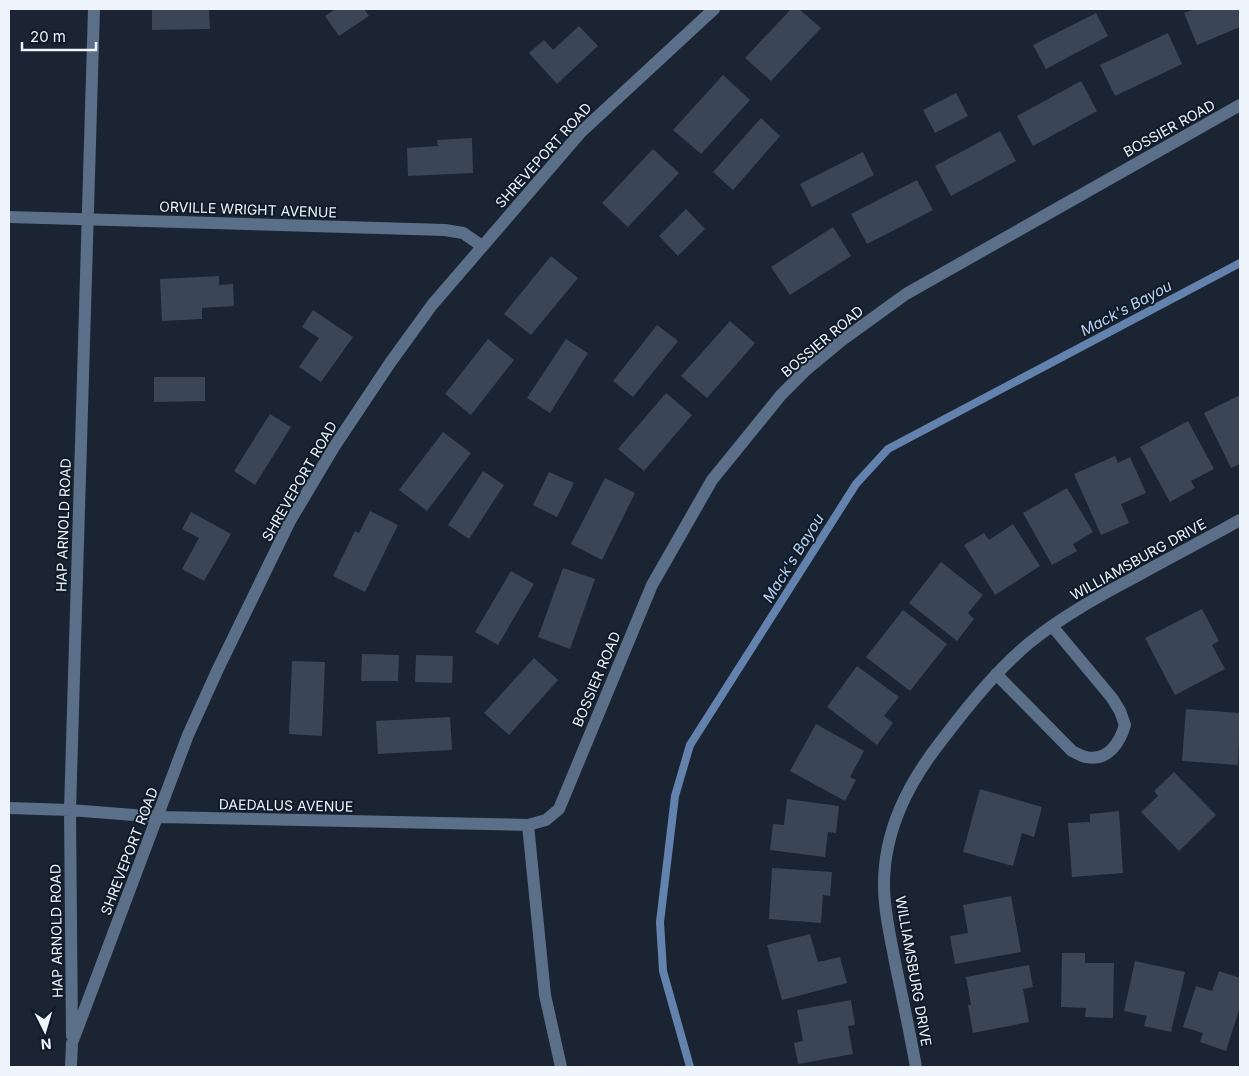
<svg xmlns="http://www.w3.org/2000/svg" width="1249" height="1076" font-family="Inter,sans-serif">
<rect width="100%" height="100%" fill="#1a2433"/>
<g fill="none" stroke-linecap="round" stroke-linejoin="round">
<path stroke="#6383ae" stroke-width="8" d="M690 1067 663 971 660 922 675 796 690 745 856 484 888 449 1240 263"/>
</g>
<path fill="#3a4556" d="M152 9H209L210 29 152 30Z
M336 9H364L369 16 339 36 325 16Z
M791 9H799L821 28 771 81 745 58Z
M1195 9H1240V27L1197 45 1184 13Z
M1096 13 1108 36 1046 69 1033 45Z
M579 26 598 46 557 84 529 53 544 40 553 50Z
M1168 33 1182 64 1115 96 1100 65Z
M723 75 750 100 701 154 673 130Z
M1081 81 1097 111 1033 146 1017 116Z
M956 93 968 116 935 133 923 110Z
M761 118 780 136 733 190 713 172Z
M1000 131 1016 161 951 196 935 166Z
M472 138 473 173 408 176 407 148 438 146 437 140Z
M653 149 679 173 628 227 602 203Z
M863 152 874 175 812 207 800 184Z
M917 180 933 210 867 244 851 214Z
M686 209 705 229 678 256 659 236Z
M833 227 851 256 790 295 771 267Z
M551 256 578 278 531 335 504 314Z
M219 276V285L233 284 234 306 202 308V319L162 321 160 279Z
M313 310 353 337 321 382 299 367 319 338 302 327Z
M730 321 755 343 707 398 681 376Z
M657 325 678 341 633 397 613 381Z
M488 339 514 360 471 415 445 394Z
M566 339 588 353 550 413 527 398Z
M154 377H205V401L154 402Z
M666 393 692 415 644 471 618 449Z
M1240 395V464L1231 468 1204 413Z
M270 414 291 427 255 485 234 471Z
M1188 421 1214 469 1191 481 1195 488 1170 502 1140 447Z
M443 432 471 453 427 511 399 490Z
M1115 456 1118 463 1130 457 1146 493 1121 504 1129 523 1101 535 1074 474Z
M483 471 504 485 469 539 448 525Z
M549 472 574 483 557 517 533 505Z
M605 478 635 493 602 560 571 544Z
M1067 488 1093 532 1073 544 1077 551 1052 565 1023 513Z
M370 511 398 525 365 592 333 576 355 531 359 533Z
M191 512 231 534 204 581 182 569 199 538 182 529Z
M1013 524 1040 566 995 595 964 545 984 533 989 540Z
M941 562 983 595 968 613 974 619 957 641 909 603Z
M563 568 595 579 570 649 538 637Z
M511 571 534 584 498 645 475 632Z
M1202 609 1219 641 1212 645 1225 669 1175 695 1145 638Z
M903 610 947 644 910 691 866 657Z
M362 654 399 655 398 681H361Z
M416 655 453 656 452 683 415 682Z
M534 658 558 680 509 735 484 713Z
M292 661 325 662 322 736 289 734Z
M857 666 899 697 884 716 893 723 877 745 827 707Z
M1186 709 1240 713 1238 765 1182 761Z
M450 717 452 750 378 754 376 721Z
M816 724 864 751 850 777 856 780 845 801 790 771Z
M1174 772 1216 815 1179 851 1141 812 1158 796 1154 791Z
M980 789 1042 807 1034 837 1022 833 1013 866 963 852Z
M787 799 839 806 836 833 828 832 825 857 770 850 773 824 784 825Z
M1119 811 1123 873 1072 877 1068 823 1090 822V814Z
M772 868 832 872 830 896 823 895 821 923 769 919Z
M1011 896 1021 952 955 964 950 936 968 933 963 905Z
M810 934 818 962 840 957 847 983 782 1000 767 945Z
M1062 953H1085V963H1114L1113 1018 1085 1017 1086 1008 1061 1007Z
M1135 961 1185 972 1171 1032 1144 1026 1147 1016 1124 1011Z
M1029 965 1033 987 1023 989 1029 1022 973 1033 968 1005H971L966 977Z
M1219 971 1240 978V1007L1226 1051 1200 1042 1203 1033 1183 1027 1196 986 1212 991Z
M851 1000 855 1025 848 1026 853 1054 798 1064 794 1043 803 1041 797 1010Z"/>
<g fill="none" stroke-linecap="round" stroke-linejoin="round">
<path stroke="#5b6f89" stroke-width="12" d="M9 217 445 230 463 233 482 246
M996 674 1072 751C1076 753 1081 756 1086 757 1108 762 1120 742 1125 725L1120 711 1112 698 1052 626
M9 808 70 810 159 817 528 825 546 820 559 809 652 585 712 480 781 395 805 371 841 341 906 294 1240 105
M528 825 545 995 561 1067
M72 1036 70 810 94 9
M71 1067 72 1043 188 735 218 669 290 521 334 447 390 363 432 305 581 132 714 9
M916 1067C910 1034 903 1000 896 967 891 940 884 912 884 885 884 829 909 782 942 740 968 706 995 672 1028 644 1061 617 1099 596 1137 576 1171 557 1206 539 1240 520"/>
</g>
<g text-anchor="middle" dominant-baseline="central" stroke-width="4" stroke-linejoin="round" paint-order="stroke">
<g font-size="14" fill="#eff5fd" stroke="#101b29">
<text transform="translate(1169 128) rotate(-29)">BOSSIER ROAD</text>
<text transform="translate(543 155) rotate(-48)">SHREVEPORT ROAD</text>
<text transform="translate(248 209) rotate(2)">ORVILLE WRIGHT AVENUE</text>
<text transform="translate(822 341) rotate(-40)">BOSSIER ROAD</text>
<text transform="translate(299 481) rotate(-60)">SHREVEPORT ROAD</text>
<text transform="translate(63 525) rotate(-88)">HAP ARNOLD ROAD</text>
<text transform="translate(1138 559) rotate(-29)">WILLIAMSBURG DRIVE</text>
<text transform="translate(596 679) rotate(-67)">BOSSIER ROAD</text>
<text transform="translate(286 805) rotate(1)">DAEDALUS AVENUE</text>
<text transform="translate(129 851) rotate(-69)">SHREVEPORT ROAD</text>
<text transform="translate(56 931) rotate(-91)">HAP ARNOLD ROAD</text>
<text transform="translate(914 971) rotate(80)">WILLIAMSBURG DRIVE</text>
</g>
<g font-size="15" font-style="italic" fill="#b9d2f3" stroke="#101b29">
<text transform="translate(1126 308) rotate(-28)">Mack's Bayou</text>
<text transform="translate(793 558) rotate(-58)">Mack's Bayou</text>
</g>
</g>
<rect width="1249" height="1076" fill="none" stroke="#eff5fd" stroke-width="20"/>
<g transform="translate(45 1031) rotate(175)" stroke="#101b29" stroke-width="4" paint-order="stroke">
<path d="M0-4L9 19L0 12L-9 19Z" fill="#eff5fd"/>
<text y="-8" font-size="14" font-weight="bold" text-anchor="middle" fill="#eff5fd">N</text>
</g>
<path d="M22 42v8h74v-8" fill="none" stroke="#eff5fd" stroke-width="2.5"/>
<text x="30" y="42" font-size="15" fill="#eff5fd" stroke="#101b29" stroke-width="4" paint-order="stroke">20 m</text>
</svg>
